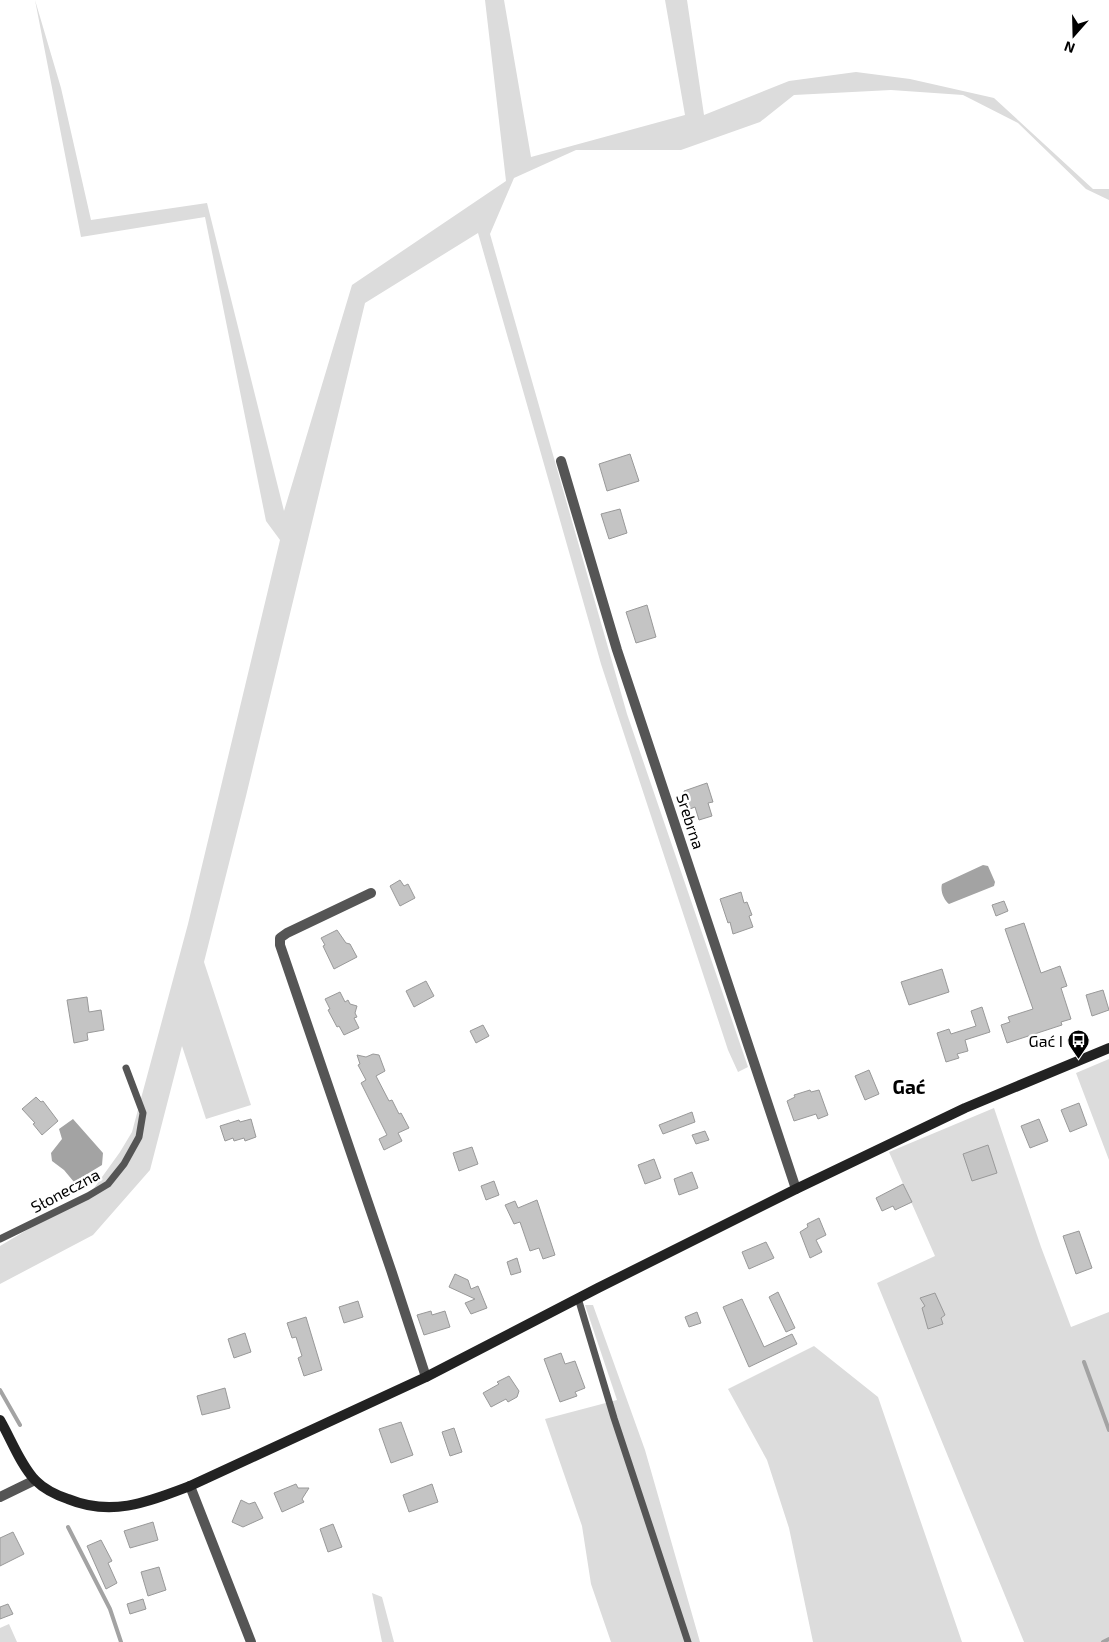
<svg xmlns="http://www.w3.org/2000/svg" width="1109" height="1642" font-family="'Exo 2',sans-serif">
<rect width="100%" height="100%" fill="#fff"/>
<path fill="#dcdcdc" d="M35 0 61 88 91 220 207 203 284 511 352 285 506 181 485 0H504L531 157 685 115 665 0H687L704 115 789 81 856 72 910 79 994 98 1093 189H1109V200L1086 189 1018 123 963 95 891 90 794 95 760 122 681 150H576L514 178 490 234 627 714 748 1067 738 1072 728 1050 601 664 478 233 365 303 246 796 204 962 251 1105 206 1119 182 1046 150 1170 93 1235 0 1284V1246L92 1191 120 1152 132 1132 188 924 280 540 266 521 205 217 81 237Z
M1109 1059V1160L1076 1073Z
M994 1108 1041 1247 1071 1327 1109 1312V1642H1024L877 1283 935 1256 889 1152Z
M585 1305H593L645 1450 700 1642H611L591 1584 582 1526 545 1419 617 1400Z
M814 1346 878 1397 962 1642H813L789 1528 767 1460 728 1389Z
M372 1593 382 1597 394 1642H382Z
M9 1624 17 1642H0V1628Z"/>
<path fill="#a3a3a3" d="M983 865 988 866 995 882 994 886 949 904C944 900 940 891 942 884Z
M73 1119 103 1153 102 1165 74 1182 64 1170 52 1161 51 1153 62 1139 59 1129Z"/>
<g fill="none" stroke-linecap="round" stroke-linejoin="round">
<path stroke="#a3a3a3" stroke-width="4" d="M1084 1362 1109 1430
M0 1390 20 1425
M68 1527 110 1609 121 1642
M1103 1642 1109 1639"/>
</g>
<path fill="#c4c4c4" stroke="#999" d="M630 454 639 481 607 491 599 464Z
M620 509 627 533 609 539 601 514Z
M647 605 656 637 636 643 626 612Z
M707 783 713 802 708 803 712 816 699 820 695 807 690 809 684 791Z
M400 880 404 886 408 884 415 898 400 906 390 886Z
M741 892 744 903 747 902 752 915 749 916 753 927 733 934 730 922 728 923 720 899Z
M1004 901 1008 911 996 916 992 905Z
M1024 923 1041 973 1060 966 1067 986 1061 988 1071 1019 1061 1022 1062 1025 1007 1043 1001 1025 1010 1022 1008 1017 1033 1009 1005 929Z
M337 930 346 943 350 944 357 957 334 969 323 946 325 945 321 938Z
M942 969 949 992 909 1005 901 982Z
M426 981 434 996 414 1007 406 991Z
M1103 990 1109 1010 1092 1016 1086 995Z
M340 992 345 1002 348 1000 350 1004 357 1006 355 1013 357 1017 354 1018 359 1028 344 1035 339 1026 337 1027 328 1010 330 1009 325 999Z
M87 997 89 1012 101 1010 104 1030 87 1033 88 1040 74 1043 67 1000Z
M982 1007 990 1032 965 1040 968 1051 957 1054 959 1058 946 1062 937 1033 949 1029 951 1034 976 1026 971 1011Z
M483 1025 489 1036 476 1043 470 1031Z
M373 1054 379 1055 385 1071 376 1076 389 1101 392 1100 399 1114 401 1113 409 1128 398 1133 402 1141 384 1150 379 1139 387 1135 361 1083 366 1080 358 1065 360 1064 357 1055 366 1057Z
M869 1070 879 1094 865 1100 855 1076Z
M810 1090 811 1092 819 1090 828 1115 818 1119 816 1114 794 1121 787 1101 795 1097 794 1095Z
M36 1097 41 1102 43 1101 58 1121 42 1135 33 1124 35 1123 22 1109Z
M1079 1103 1087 1125 1070 1132 1061 1110Z
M692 1112 695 1122 663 1134 659 1125Z
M251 1119 256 1137 245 1141 244 1138 234 1141 233 1138 225 1141 220 1126 239 1120 240 1122Z
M1039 1119 1048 1141 1030 1148 1021 1126Z
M705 1131 709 1140 696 1144 692 1135Z
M988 1145 997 1173 972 1181 963 1154Z
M472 1147 478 1164 459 1171 453 1153Z
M654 1159 661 1178 645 1184 638 1165Z
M692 1172 698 1188 679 1195 674 1179Z
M494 1181 499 1195 486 1200 481 1186Z
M903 1184 912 1202 895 1210 893 1206 882 1211 876 1198Z
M537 1200 555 1255 543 1259 539 1248 530 1251 520 1222 514 1224 505 1205 515 1201 518 1208Z
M819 1218 826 1235 816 1240 822 1252 810 1258 800 1232 808 1227 807 1224Z
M1079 1231 1092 1268 1076 1274 1063 1236Z
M766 1242 774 1258 749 1269 742 1252Z
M517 1258 521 1272 511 1275 507 1262Z
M455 1274 468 1280 471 1289 478 1286 487 1308 471 1314 465 1303 475 1299 449 1287Z
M778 1292 795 1328 786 1332 769 1297Z
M935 1293 945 1315 941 1318 943 1324 928 1329 922 1308 925 1306 920 1298Z
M742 1299 764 1347 792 1334 797 1344 749 1367 723 1307Z
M358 1301 363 1317 344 1323 339 1307Z
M431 1311 432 1315 445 1311 450 1327 424 1335 417 1315Z
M697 1312 701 1323 689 1327 685 1317Z
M306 1317 322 1370 304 1376 298 1358 302 1356 296 1337 292 1338 287 1323Z
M245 1333 251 1352 234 1358 228 1339Z
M561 1353 565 1364 575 1361 585 1388 575 1392 577 1396 560 1402 544 1359Z
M509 1376 519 1391 517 1397 508 1402 506 1399 491 1407 483 1393 499 1384 497 1382Z
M225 1388 230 1408 202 1415 197 1396Z
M401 1422 413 1455 391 1463 379 1429Z
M454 1428 462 1452 450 1456 442 1432Z
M296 1484 298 1488H309L302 1499 304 1502 282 1512 274 1493Z
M432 1484 438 1502 409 1512 403 1495Z
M241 1500 249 1504 255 1502 263 1518 243 1527 232 1522Z
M153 1522 158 1540 130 1548 124 1531Z
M333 1524 342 1547 328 1552 320 1529Z
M13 1532 24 1554 0 1566V1538Z
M101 1540 112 1561 108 1563 117 1583 106 1589 87 1546Z
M159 1567 166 1590 148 1596 141 1572Z
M143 1599 146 1609 130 1614 127 1604Z
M8 1604 13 1614 0 1619V1607Z"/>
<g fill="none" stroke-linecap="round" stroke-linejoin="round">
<path stroke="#555" stroke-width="7" d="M0 1239 88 1196 108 1184 124 1164 139 1137 143 1113 126 1068
M578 1298 614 1418 688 1642"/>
<path stroke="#555" stroke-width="10" d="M561 461 617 650 796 1189
M371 893 287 933 280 938V945L391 1270 426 1377
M190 1486 251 1642
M0 1497 35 1480"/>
<path stroke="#222" stroke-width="10" d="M0 1420C11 1439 20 1464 35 1480 44 1489 56 1495 68 1499 112 1517 148 1502 190 1486L426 1377 598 1288 796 1189 965 1108 1109 1048"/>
</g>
<defs>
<symbol id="bus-pin" viewBox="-11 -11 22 30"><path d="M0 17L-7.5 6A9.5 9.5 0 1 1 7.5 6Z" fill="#000" stroke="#fff"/><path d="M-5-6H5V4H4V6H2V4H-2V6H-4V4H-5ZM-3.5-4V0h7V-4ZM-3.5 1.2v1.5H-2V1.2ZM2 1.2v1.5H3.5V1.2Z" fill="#fff"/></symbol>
</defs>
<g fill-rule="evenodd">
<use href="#bus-pin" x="1066" y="1028" width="25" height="34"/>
</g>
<g text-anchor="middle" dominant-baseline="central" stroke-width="4.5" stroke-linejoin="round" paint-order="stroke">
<g font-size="16" fill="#000" stroke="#fff">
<text transform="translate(691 821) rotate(72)">Srebrna</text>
<text transform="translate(65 1190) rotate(-28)">Słoneczna</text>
</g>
<g font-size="16" fill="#000" stroke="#fff" text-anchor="end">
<text x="1063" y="1040">Gać I</text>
</g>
<g font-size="19" font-weight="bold" fill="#000" stroke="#fff">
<text x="909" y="1086">Gać</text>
</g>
</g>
<g transform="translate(1074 35) rotate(200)" stroke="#ffffff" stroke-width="4" paint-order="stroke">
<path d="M0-4L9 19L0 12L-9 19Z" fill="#000000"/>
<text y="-8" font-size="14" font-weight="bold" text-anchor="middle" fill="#000000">N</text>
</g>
</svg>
